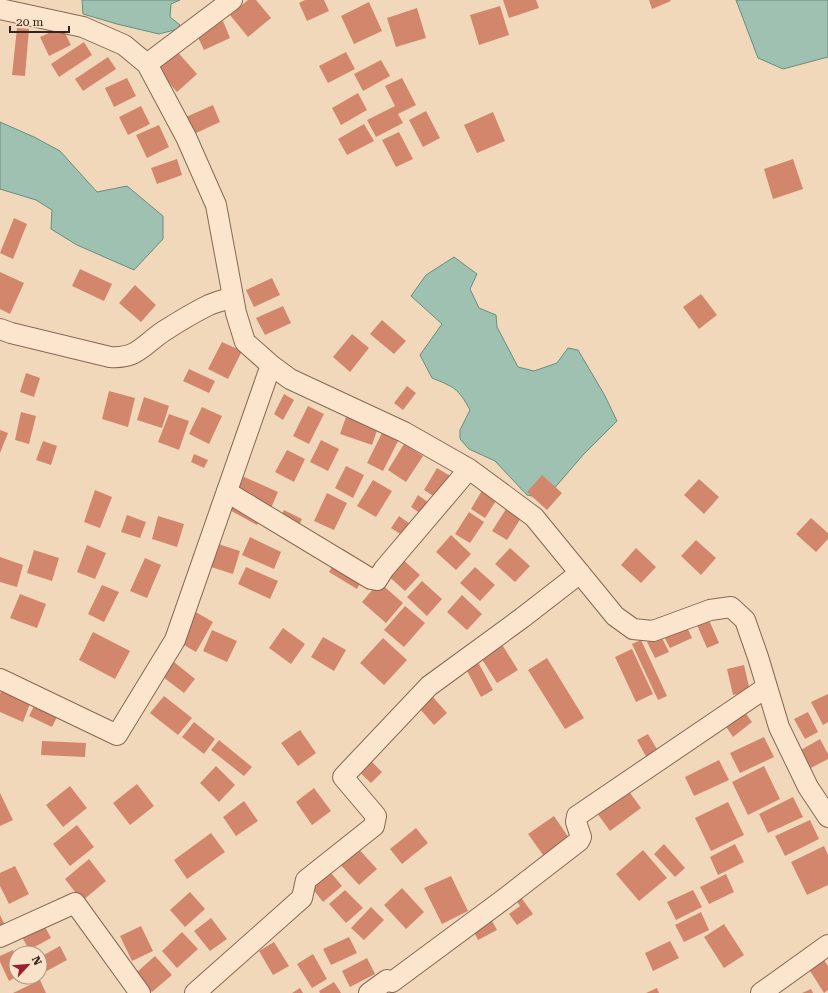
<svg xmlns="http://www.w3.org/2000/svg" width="828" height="993" font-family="'Roboto Serif',serif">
<rect width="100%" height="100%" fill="#f1d8ba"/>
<path fill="#9fc1b2" stroke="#668e7e" d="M82 0H180L171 4 170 17 180 25 178 29 159 34 117 24 83 14Z
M736 0H828V57L783 69 758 58Z
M0 122 34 137 60 151 97 192 127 186 163 216V239L134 270 77 245 51 229 52 210 36 200 0 189Z
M454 257 477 274 470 289 479 308 496 315 497 327 518 367 534 371 557 363 568 348 578 350 604 394 617 421 583 455 552 491 542 498 527 495 495 461 469 449 460 439V430L470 410C458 388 454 387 432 378L420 355 442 324 411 296 426 275Z"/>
<path fill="#d2876d" d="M248 0H256L271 18 248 37 230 15Z
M305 0H324L329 11 307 21 299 3Z
M503 0H536L539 8 509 18Z
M649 0H670L671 1 652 9Z
M369 2 382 31 354 44 341 16Z
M500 6 509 35 479 45 470 15Z
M417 8 426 38 396 47 387 18Z
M223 21 230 38 204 50 196 33Z
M62 27 71 45 49 56 40 37Z
M17 28 29 29 25 76 12 75Z
M84 42 92 55 59 77 51 64Z
M175 49 197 74 177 92 155 67Z
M346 52 355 69 328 83 319 66Z
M108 57 116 69 83 91 75 79Z
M381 60 390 76 363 91 354 74Z
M127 78 136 96 114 107 105 88Z
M402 78 416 105 398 114 403 123 376 137 367 120 395 106 385 86Z
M358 93 367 110 341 125 332 108Z
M213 105 220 122 194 134 186 117Z
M141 106 150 124 128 135 119 117Z
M426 111 440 138 423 147 409 120Z
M493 112 505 141 477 153 464 125Z
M364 124 374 141 347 155 338 139Z
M159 125 169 147 147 158 136 135Z
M399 132 413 159 396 167 382 140Z
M177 159 182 175 157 184 151 168Z
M793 159 803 189 773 199 764 169Z
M14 218 27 224 13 259 0 253Z
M80 269 112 284 104 301 72 286Z
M0 272 24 283 10 314 0 309Z
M272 278 280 295 254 307 246 290Z
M135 285 156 305 141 322 119 303Z
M701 294 717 315 699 329 683 307Z
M283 306 291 323 265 335 256 318Z
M382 320 406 341 394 354 370 334Z
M352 334 369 348 350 372 333 357Z
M222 342 242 351 228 379 208 369Z
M189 369 215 381 209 393 183 381Z
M26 373 40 378 34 397 20 392Z
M407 386 416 393 403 410 394 403Z
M109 391 135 398 128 427 102 419Z
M284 394 294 400 283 420 274 414Z
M144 397 169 406 162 428 137 420Z
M308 406 324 414 309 444 293 436Z
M202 407 222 416 209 444 189 434Z
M21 412 36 416 29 444 15 440Z
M169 414 189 421 179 450 158 442Z
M346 417 378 428 372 445 340 434Z
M0 430 8 433 0 453Z
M382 433 398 441 383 471 367 463Z
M321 440 339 449 328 471 310 462Z
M43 441 57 446 51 465 36 460Z
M404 444 423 456 406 482 388 470Z
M287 450 305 459 294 482 275 472Z
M194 454 208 460 204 468 191 462Z
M346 466 364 475 353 498 335 488Z
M437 468 452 477 438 499 424 490Z
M542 475 562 493 547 510 527 492Z
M242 476 278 492 271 508 234 492Z
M699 479 719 497 704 514 684 495Z
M373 480 392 491 376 517 357 506Z
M484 487 499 496 485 518 471 509Z
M95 490 112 497 100 528 84 522Z
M327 493 347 503 334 530 314 521Z
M418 495 432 505 424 516 411 507Z
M230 499 262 516 257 525 226 508Z
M506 509 521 518 507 540 492 531Z
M284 510 302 519 291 542 273 532Z
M469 512 484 522 470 543 455 534Z
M127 515 146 522 140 538 121 532Z
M158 516 184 524 177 547 152 539Z
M399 516 413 526 405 537 391 528Z
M811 518 828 533V539L816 552 796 534Z
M451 535 471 554 456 570 436 552Z
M250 537 281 552 274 569 242 555Z
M696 540 716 558 701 575 681 556Z
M215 543 240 551 233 574 208 566Z
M87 545 106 553 95 579 77 572Z
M510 548 530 566 515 582 495 564Z
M636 548 656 567 641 583 621 565Z
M343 549 370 566 357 589 329 572Z
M34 550 59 558 52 581 27 573Z
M0 557 23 565 17 587 0 582Z
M400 557 420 575 405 591 385 573Z
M145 558 161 565 147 598 130 591Z
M246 567 278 581 270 599 238 584Z
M475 567 495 585 480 601 460 583Z
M422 581 442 599 427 616 407 597Z
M379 582 403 603 386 623 362 602Z
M102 585 119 592 104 622 88 614Z
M20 594 46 604 37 628 10 618Z
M462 595 482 614 467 630 447 612Z
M405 606 425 623 404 647 384 630Z
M194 611 213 622 196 652 177 641Z
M709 620 719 643 707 648 697 625Z
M686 625 692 638 670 648 663 635Z
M283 628 305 644 291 664 269 648Z
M212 630 237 641 227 662 203 651Z
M93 632 130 651 115 679 79 660Z
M661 636 669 652 655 658 647 642Z
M323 637 346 650 334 671 311 657Z
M383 638 407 660 384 685 360 663Z
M641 640 667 696 658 700 632 644Z
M501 643 518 670 497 683 480 656Z
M632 649 653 694 636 702 615 657Z
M547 658 584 718 565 729 528 670Z
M174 662 195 679 184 693 163 677Z
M478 662 493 690 481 697 466 669Z
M744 665 750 691 733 695 727 669Z
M2 689 31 701 23 722 0 712V694Z
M828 694V722L823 725 811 702Z
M164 696 192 718 178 735 150 713Z
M432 696 447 713 434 725 419 708Z
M36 702 59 713 52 727 29 716Z
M744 711 752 722 733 737 725 725Z
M808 712 818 732 805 739 794 719Z
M194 722 215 739 204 754 182 737Z
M300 730 316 753 298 766 281 743Z
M648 734 661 756 649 762 637 740Z
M764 737 774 757 740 773 730 753Z
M820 739 828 754V759L811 768 801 750Z
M219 740 252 767 244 776 211 750Z
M42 741 86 743 85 757 41 755Z
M366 756 382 772 371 783 355 768Z
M719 760 729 780 694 796 685 777Z
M216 766 235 785 219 802 200 783Z
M764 766 780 799 748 815 732 782Z
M137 784 154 806 130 825 113 803Z
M70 786 87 808 63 827 46 805Z
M314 788 331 811 312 825 296 802Z
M628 790 641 808 610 831 597 813Z
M0 793 13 820 0 826Z
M793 797 803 817 768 833 759 814Z
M244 801 258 821 236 836 223 817Z
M728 802 744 835 711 851 695 818Z
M554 816 571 841 546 859 528 834Z
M810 820 819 839 785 856 775 836Z
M77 825 94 847 70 866 53 844Z
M416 828 428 843 402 864 390 849Z
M211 833 225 852 187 879 174 860Z
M664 844 685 868 675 877 654 854Z
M735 844 744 862 718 875 710 857Z
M355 845 377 869 359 885 337 861Z
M824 846 828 855V885L807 895 791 862Z
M643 850 667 878 639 901 616 874Z
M89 859 106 881 82 901 65 879Z
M15 866 29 894 9 904 0 886V873Z
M327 868 342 886 323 902 308 883Z
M726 874 734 892 709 904 700 887Z
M451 876 468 911 442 924 424 888Z
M402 888 424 912 406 929 384 905Z
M345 890 363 908 346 923 329 904Z
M693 890 702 907 676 920 667 902Z
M190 892 205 909 185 927 170 910Z
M518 893 533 914 517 925 509 914 520 906 513 896Z
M371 907 384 920 364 940 351 928Z
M701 912 709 930 684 942 675 925Z
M0 915 7 929 0 933Z
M211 918 227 939 210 951 194 931Z
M491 919 497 930 478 940 472 928Z
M43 923 51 938 29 950 21 935Z
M724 924 744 955 724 968 704 937Z
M141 926 153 951 132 961 120 936Z
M182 932 198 949 177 968 162 951Z
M349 937 357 953 331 965 323 949Z
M670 941 679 958 653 971 645 953Z
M274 942 289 966 273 975 259 951Z
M60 946 67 960 43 973 40 968V957Z
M13 950 16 957V977L9 981 0 962V956Z
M313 954 327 979 312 988 297 964Z
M155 956 172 975 152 992 136 973Z
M822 957 828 966V990L824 993 807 966Z
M367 958 375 974 350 987 342 971Z
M40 980 46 993H13Z
M334 982 341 993H320L319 991Z
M300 988 303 993H292Z
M657 988 659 993H646Z
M811 989 813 993H802Z"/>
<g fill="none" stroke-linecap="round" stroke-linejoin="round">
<defs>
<path id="minor" d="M0 9 83 27 124 45 147 64 186 137 216 205 236 313 245 342 271 365 290 379 404 432 469 469 534 517 615 616 633 629 653 631 710 610 731 607 745 620 758 657 779 727 808 787 828 817
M147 64 232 0
M0 329 11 333 110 357C138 359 144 344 164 331 178 322 193 313 207 306 215 302 225 300 233 297
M227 492 371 579 377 580 384 569 469 469
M0 679 117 735 175 640 271 365
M0 937 75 903 140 993
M195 993 302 898 306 880 374 826 376 816 343 777 429 686 522 618 580 573
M369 993 387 980 392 982 504 899 579 841 581 837 576 822 577 816 767 687
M761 993 828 945"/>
</defs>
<use href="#minor" stroke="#886753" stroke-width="22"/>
<use href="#minor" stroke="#fbe6cd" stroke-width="20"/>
</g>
<g transform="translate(28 965) rotate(64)"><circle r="19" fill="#f8e3ca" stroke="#aa9684"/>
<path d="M0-3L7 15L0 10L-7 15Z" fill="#9b1f33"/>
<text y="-6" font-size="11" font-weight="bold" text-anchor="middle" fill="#36231a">N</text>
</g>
<path d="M10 26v6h59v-6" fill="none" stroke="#36231a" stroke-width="2"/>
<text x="16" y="26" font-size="12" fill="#36231a" stroke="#f8e3ca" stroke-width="3" paint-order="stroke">20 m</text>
</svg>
